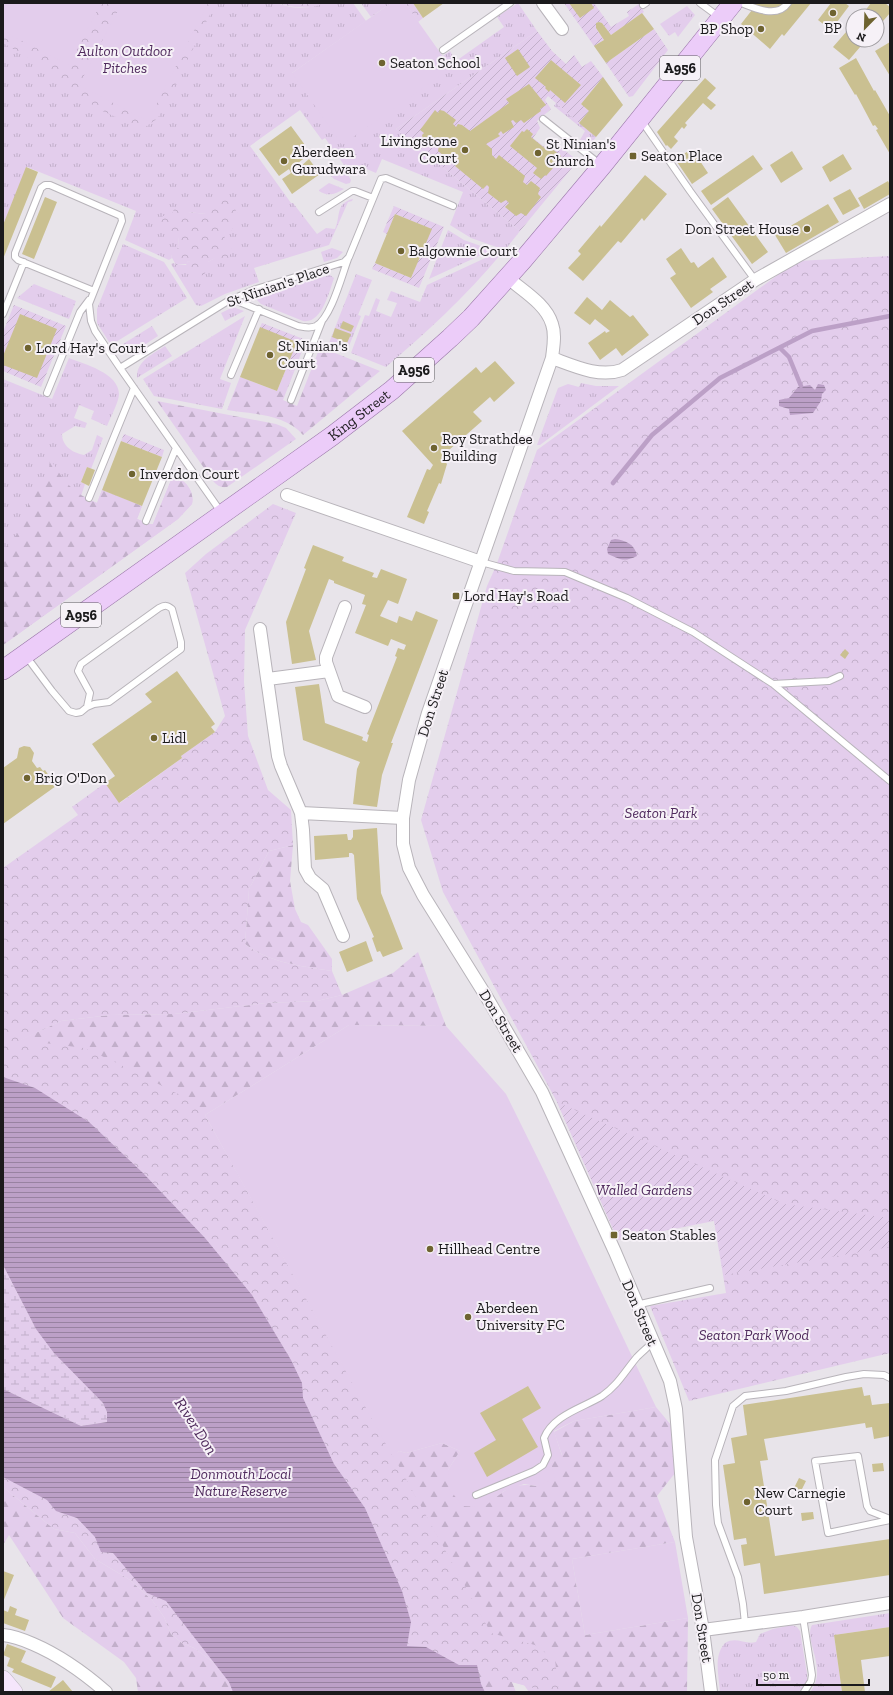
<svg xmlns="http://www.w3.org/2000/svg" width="893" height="1695" font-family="'Zilla Slab',serif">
<defs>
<pattern id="grass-tufts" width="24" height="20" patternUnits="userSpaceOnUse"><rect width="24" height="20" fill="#e3cdec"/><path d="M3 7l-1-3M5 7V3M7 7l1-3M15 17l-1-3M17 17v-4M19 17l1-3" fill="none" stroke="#c2afca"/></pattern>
<pattern id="forest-firs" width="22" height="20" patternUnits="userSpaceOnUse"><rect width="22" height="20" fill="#e3cdec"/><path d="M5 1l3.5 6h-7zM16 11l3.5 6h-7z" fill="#c2afca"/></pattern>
<pattern id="wetland-marsh" width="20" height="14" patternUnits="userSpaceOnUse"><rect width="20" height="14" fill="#e3cdec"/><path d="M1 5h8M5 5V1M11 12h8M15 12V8" fill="none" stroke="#c2afca"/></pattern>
<pattern id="park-crowns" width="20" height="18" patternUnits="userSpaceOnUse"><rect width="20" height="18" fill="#e3cdec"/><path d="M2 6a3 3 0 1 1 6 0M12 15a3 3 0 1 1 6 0" fill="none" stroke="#c2afca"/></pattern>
<pattern id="garden-furrows" width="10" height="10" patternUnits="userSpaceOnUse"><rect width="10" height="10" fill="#e3cdec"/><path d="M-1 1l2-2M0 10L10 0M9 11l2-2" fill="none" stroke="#c2afca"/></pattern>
<pattern id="water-rules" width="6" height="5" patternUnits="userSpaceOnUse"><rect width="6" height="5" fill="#bca0c7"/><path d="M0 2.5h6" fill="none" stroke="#9882a1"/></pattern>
</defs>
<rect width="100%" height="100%" fill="#e8e4ea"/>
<path fill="url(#grass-tufts)" d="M3 3H277C297 10 305 9 324 3 333 1 344 3 353 3L366 21 292 73 451 68 443 56 450 51 456 61 504 27 497 17 518 3 537 31 396 129 520 231 505 250 471 238 450 225 463 192 382 159 376 173 362 167 358 176 352 173 346 164 344 165 325 138 322 140 300 110 250 146 291 203H293L317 234 326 228 335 229C341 216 335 203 353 199L352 201 348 202 329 245 254 268 259 282 225 294 201 306 196 305 171 264 174 263 176 265H186L188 261C211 270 225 252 224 231L206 214 188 212 171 231 178 237 179 247 171 256 172 258 169 260 125 240 136 211 27 167 3 225Z
M361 3H391L371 17Z
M687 6 695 15 678 37 675 32 669 36 660 24Z
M556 103 596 137 589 146 580 140 585 131 554 106Z
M341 167 344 168 351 180 350 183 346 184 334 179 330 175Z
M329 183 344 189C336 194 328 197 319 191V190Z
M448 230 464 240 492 250 429 279Z
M123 244 164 262 187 298 111 345 97 323V309Z
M332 248 343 252 337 258 324 262 321 252Z
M496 253 501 254C466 296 427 332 386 367L351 353 365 315 369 316 376 298 380 300 376 311 391 317 397 303 387 300 391 291 420 302 427 285Z
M356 274 372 280 358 315 361 316 347 351 329 343Z
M330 275 334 278C329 292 322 324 303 321L261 304 256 299 262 295Z
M34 284 76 301 69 319 17 298Z
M233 307 244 311 225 321 221 313Z
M245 316 220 379 231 383 222 409 154 396 143 379Z
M152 326 158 336C145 344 131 357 115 349Z
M165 346 172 356 137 378C136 361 153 354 165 346Z
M69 358C84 364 119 373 119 394 119 402 110 418 107 426L91 419 94 411 79 405 74 418 87 423 85 428 75 426 62 434C62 446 73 453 84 455L92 450 97 435 103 438 91 469 87 467 81 482 85 484 81 496 97 503 102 490 142 506 137 519 150 524H153L171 480 174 477C185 480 195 491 192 504L178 519 3 645V379L52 399Z
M581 383 596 386H619L540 445H537L558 388 568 384 579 387Z
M890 1613V1627L834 1635 842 1692H810C829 1669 803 1641 812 1625Z
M792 1625 797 1627 800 1631 807 1674V1681L799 1692H720C719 1676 713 1656 725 1643 736 1636 745 1645 756 1642L760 1634 773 1629Z"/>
<path fill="url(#forest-firs)" d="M320 347 380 371 303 435C285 414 252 414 227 410L240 377 277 391 286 369 294 372 283 400 297 406Z
M157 401 276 424 286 428 296 439 227 487C219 488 215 484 211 478Z
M50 459C65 482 71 492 97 503L102 490 142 506 137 519 150 524H153L172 478C184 476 195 492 192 504L178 519 3 645V551L22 528 30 498 35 490 45 479 49 470Z
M293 845 290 881 295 909 301 922 308 925 332 959V971C303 966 269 963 245 944L249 889 269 851Z
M418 952 446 1026 349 1025 205 1115 197 1129 224 1150 392 1456 399 1451 406 1453 442 1443 460 1451 448 1470 484 1506C502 1492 512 1482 537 1486L551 1463 562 1455 554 1432 574 1421 656 1407 671 1425 675 1473 657 1496 675 1542 572 1559 585 1635 688 1618 687 1692H529L524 1685 512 1682 516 1692H473L3 1037 20 1040 61 1021 110 1015 174 1014 266 1003 317 1001 342 995 393 973Z
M3 1487 54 1529 75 1533 95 1559 130 1580 152 1600 164 1617 171 1634 182 1643 194 1648 217 1665 240 1692H138L136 1678 124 1662 63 1618 9 1535 3 1545Z"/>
<path fill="url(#wetland-marsh)" d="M3 1265 36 1329 103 1403 107 1412V1422L81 1426 3 1389Z"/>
<path fill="url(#park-crowns)" d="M3 3H215V4L165 106 157 119 145 127 129 123 98 109 72 90 52 71 3 43Z
M277 3H325C310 10 293 8 277 3Z
M405 3H413L423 18 418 22Z
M230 200 239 216 231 231H224L225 241 227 242 232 250 228 259 218 260 217 257 208 262 209 265 204 275 194 276 189 265 190 262 188 261 187 264 176 265 171 256 174 251 179 247 178 237H175L171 231 163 232 160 225 163 216 172 214 175 207 183 206 188 212 206 214 212 201Z
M890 256V1353L689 1401 650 1306 726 1293 714 1221 618 1240 557 1102 443 892 421 820 487 586 496 566 537 450 797 261Z
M273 504 296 513 245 630 244 682 248 736 268 790 291 810 293 845 269 851 249 889 245 944C269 963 303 966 332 971L342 995 317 1001 266 1003 174 1014 110 1015 61 1021 21 1040 84 1048 117 1063 188 1099 205 1115 491 1633 535 1645 555 1660 559 1692H544L541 1690 504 1680 458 1665H217L194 1648 182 1643 171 1634 164 1617 152 1600 130 1580 95 1559 75 1533 54 1529 3 1487V1389L81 1426 107 1422V1412L103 1403 54 1353 36 1329 3 1265V868L78 815 72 807 105 783 120 803 182 758 181 756 215 732 225 716 185 573 206 554Z"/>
<path fill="url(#garden-furrows)" d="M564 3H594L611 27 629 16 627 12 639 4 644 12 611 35 602 23 599 22 596 23V28L604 40 594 46Z
M654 29 668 50 633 96 629 97 606 63Z
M537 31 552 51 566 64 574 55 582 67 591 61 603 77 581 104 589 111 579 123 548 96 545 100 551 109 537 121 540 128 533 138 547 149 553 141 573 157 576 163 520 231 396 129Z
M394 206 444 227 419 288 372 269 375 263 411 278 431 229 395 214 387 234 383 232Z
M14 305 66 326 41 387 3 371V332Z
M262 323 306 340 294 372 286 369 260 327Z
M124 434 164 450 162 457 121 441Z
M557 1102 784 1204 890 1218V1247L724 1275 714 1220 618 1240Z"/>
<path fill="#e3cdec" d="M3 3H101L69 65 3 31Z
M122 3H208L148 121 79 85Z
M391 3H405L451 68 342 145 292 73Z
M349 1025 446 1026 506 1094 545 1173 656 1407 574 1421 554 1431 562 1456 551 1463 555 1479 537 1486 524 1484 504 1491 484 1507 463 1506 449 1489 448 1470 460 1451 442 1443 406 1453 399 1451 393 1457 205 1115Z
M675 1542 688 1618 585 1635 572 1559Z"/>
<path fill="url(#water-rules)" d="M818 384 824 385 826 390 822 394 821 401 813 413 790 415 789 409 779 406V400L789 398 798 387 810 385 815 390Z
M615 539C625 540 635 544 637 556 624 562 621 560 608 554L607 549 611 540Z
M3 1077 35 1088 89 1122 143 1173 205 1238 252 1295 291 1360 302 1383 303 1398 334 1464 365 1508 402 1591 411 1622 407 1646 426 1647 459 1665H477L481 1684 485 1692H233L229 1682 166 1601 147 1593 113 1553 101 1552 95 1537 77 1518 56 1511 47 1500 3 1477V1389L81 1426 107 1422V1412L103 1403 54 1353 36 1329 3 1265Z"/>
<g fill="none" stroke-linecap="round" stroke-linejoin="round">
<path stroke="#bca0c7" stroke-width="4.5" d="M780 348 789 357 801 386
M613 483 652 435 720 378 812 331 890 316"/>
</g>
<path fill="#cac091" d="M413 3H444L423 18Z
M569 3H591L594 8 580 18Z
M756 3H811L784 36 782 34 770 49 741 24 752 10 751 9Z
M831 3H845L849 6 831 30 818 20Z
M871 3H885L890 7V13L877 28V16H861Z
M642 13 654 29 606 63 594 46 604 40 596 28V23L599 22 602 23 611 35Z
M853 24V40H866L849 60 833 47Z
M890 42V76L875 51Z
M518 49 530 67 517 76 505 58Z
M856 58 874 91 875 90 890 116V154L876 130 878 129 875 125 873 126 856 94 855 95 839 68Z
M551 60 581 85 565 103 550 90 549 92 545 88 546 87 535 78Z
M603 77 623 105 596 137 579 123 589 111 581 104Z
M705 78 716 88 707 98 716 105 711 110 703 103 685 123 687 125 684 129 682 127 674 137 678 141 671 149 667 145 666 146 657 132Z
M529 84 546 105 540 109 541 111 524 123 521 120 516 123 513 120 511 121 514 127 503 134 501 131 498 134 500 136 486 144 492 149V155L496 159 499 155 525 176 523 182 527 185 531 181 540 188 538 194 541 197 526 216 521 213 516 216 505 207 509 203 506 200 501 203 488 193 489 187 487 185 483 189 455 166 459 162 456 160 451 162 438 151 439 145 436 143 433 147 423 139 422 135 424 133 420 130 435 110 438 113 440 110 444 111 456 120 453 124 456 127 458 124 462 125 470 131 509 103 506 99Z
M291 126 305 145 301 147 307 156 298 163 301 166 309 159 320 174 292 194 282 179 291 173 289 169 279 176 259 149Z
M527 129 533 134 531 137 547 150 550 147 561 156 558 160 559 161 546 176 545 175 541 179 533 173 537 168 510 146 522 131 524 132Z
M692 149 708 173 692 184 675 159Z
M792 151 803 169 781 183 770 165Z
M843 154 852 169 830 182 822 167Z
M753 155 763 169 711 205 701 191Z
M26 167 38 172 3 259V225Z
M645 175 667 194 644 221 642 218 621 243 618 241 583 281 568 268 581 254 578 251 600 225 601 227Z
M888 181 890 185V194L864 209 858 198Z
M850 189 860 206 843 215 833 198Z
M45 197 57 202 34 259 22 254Z
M728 197 768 252 752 264 712 209Z
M828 204 839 222 786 253 775 235Z
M395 214 432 229 411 278 375 263Z
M681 248 691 263 694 262 698 268 713 257 727 277 710 289 713 292 691 308 670 278 676 274 666 259Z
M587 297 602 310 610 300 630 317 633 315 649 335 622 356 616 348 600 360 588 343 605 331 606 333 610 331 595 319 590 325 574 313Z
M20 314 57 329 37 378 3 365V356Z
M343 321 354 326 351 332 340 328Z
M260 327 297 342 277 391 240 377Z
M335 328 351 334 347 343 332 337Z
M495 361 515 383 494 402 490 397 473 412 482 421 441 457 447 464 441 484 439 483 427 511 429 512 424 524 407 517 427 469 430 470 433 465 402 431 476 367 481 373Z
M121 441 162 457 142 506 102 490Z
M87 467 95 470 89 486 81 482Z
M313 545 344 557 342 561 374 573 372 577 377 578 381 569 407 579 398 604 388 600 380 616 397 623 399 616 412 621 416 611 438 620 391 743H393L382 775 377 807 353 804 357 769 360 762 303 740 295 687 319 684 325 723 363 737 362 740 367 742 369 735 367 734 397 657 395 656 398 648 404 650 406 645 391 639 388 646 355 633 366 605 362 604 365 595 334 583V581L329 579 309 631 316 660 292 664 286 622 306 569 304 568Z
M845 649 849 653 845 659 840 655Z
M177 671 215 724 211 727 215 732 181 756 182 758 119 803 105 783 115 776 92 744 152 702 145 694Z
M24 746 30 747 34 753 32 761 37 768 40 767 43 771 45 770 56 786 3 824V768L17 758 19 748Z
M377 828 381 893 403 949 383 957 380 951 377 952 372 938 374 937 357 899 354 855 352 853H349V857L315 860 314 836 347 834 348 840H351L353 837V830Z
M366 941 373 961 347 972 339 952Z
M528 1386 541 1408 522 1419 538 1447 487 1477 474 1453 496 1440 480 1413Z
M862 1387 864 1396 870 1395 872 1405 890 1403V1436L874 1439 872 1427 866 1428 865 1423 764 1439 768 1460 760 1461 775 1556 890 1539V1575L764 1594 760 1563 744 1566 741 1545 747 1544 746 1538 734 1540 723 1465 735 1463 731 1438 747 1435 743 1405Z
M883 1463 884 1471 873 1472 872 1464Z
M799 1478 806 1481 801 1491 794 1488Z
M813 1512 814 1519 802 1521 801 1513Z
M3 1571 14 1575 3 1602Z
M10 1606 17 1609 15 1615 29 1620 25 1631 3 1623V1610L8 1612Z
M890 1627V1656L861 1660 865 1692H842L834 1635Z
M7 1644 26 1651 21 1662 56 1677 51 1688 12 1672 14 1669 7 1666 10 1658 3 1655Z
M63 1680 73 1692H48Z"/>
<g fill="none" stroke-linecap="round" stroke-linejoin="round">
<defs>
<path id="lane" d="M700 3 719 17
M741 3C755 8 777 19 788 3
M643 5 646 3
M443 50 510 3
M543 119 601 165
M641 120 690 191 755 280
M319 212 352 191H355L373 198
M94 291 18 260 15 257V253L41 188 45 185H50L121 216 122 221 89 304 91 321 95 331 120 368
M232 299 298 326C304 327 310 329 316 326 331 318 342 275 348 259
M3 314 24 262
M231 375 259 309
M47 393 80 312 89 300
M291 400 322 321
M89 498 134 388
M221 512 120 368 228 301 256 289 344 262 349 257 381 179 386 178 453 206
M146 521 176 448
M481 562 514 571 565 572 627 598 693 632 773 684 829 681 840 676
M26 656 52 691 69 711 76 713 81 712 87 707 94 704 109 702 181 649V642L172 609C167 605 165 605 159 608L81 664 78 671 90 693 87 707
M773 684 890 781
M636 1305 710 1288
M476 1495 534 1471 543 1465 548 1455 544 1438C553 1415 583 1408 602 1396 618 1385 625 1371 637 1357 642 1352 648 1347 653 1342
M890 1519 870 1511 867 1506 858 1456 815 1461 828 1533 890 1520
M803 1617 812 1675 811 1681 804 1692
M745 1624 743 1604 738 1577 718 1523 716 1505 715 1460 733 1406 745 1396 786 1391 846 1377 864 1374 884 1375 890 1378"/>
<path id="street" d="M543 3 562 29
M508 278C523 291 546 304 552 324 556 335 553 348 552 358L428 713 409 780 403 818V844L409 868 423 895 486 996 542 1092 615 1252 670 1381 676 1409 686 1537 703 1630 711 1692
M552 358C574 366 599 378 622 370L755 280 890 204
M287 495 481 562
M345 607 326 657V662L338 696 365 707
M260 629 278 756 281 766 301 813 403 818
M268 679 329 671
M301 813 303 830 305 869 310 878 323 889 343 936
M703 1630 803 1617 890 1603
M3 1635C13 1636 24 1640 33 1644 61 1656 83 1672 106 1692"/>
<path id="secondary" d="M3 1679 14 1692"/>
<g id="primary">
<path id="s1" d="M3 670 332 436 392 390 450 338 471 318 523 260 602 166 733 3"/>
</g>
</defs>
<use href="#lane" stroke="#b8b4ba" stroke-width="8"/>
<use href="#street" stroke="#b8b4ba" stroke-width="14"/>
<use href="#secondary" stroke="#b8b4ba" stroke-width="18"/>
<use href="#primary" stroke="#9a78a9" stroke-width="20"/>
<use href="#lane" stroke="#fff" stroke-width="6"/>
<use href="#street" stroke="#fff" stroke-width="12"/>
<use href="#secondary" stroke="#f5e6fc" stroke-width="17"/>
<use href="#primary" stroke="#ecccf9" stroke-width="19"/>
</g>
<g fill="#6e6330" stroke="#f6f1f7" stroke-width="1.5">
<circle cx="833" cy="13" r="4"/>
<circle cx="761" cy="29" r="4"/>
<circle cx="382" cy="63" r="4"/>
<circle cx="465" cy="150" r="4"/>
<circle cx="538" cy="153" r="4"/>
<rect x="629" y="152" width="8" height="8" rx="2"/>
<circle cx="284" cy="161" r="4"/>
<circle cx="807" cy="229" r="4"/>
<circle cx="401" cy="251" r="4"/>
<circle cx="28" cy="348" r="4"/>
<circle cx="270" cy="355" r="4"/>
<circle cx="434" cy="448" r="4"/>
<circle cx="132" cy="474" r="4"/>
<rect x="452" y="592" width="8" height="8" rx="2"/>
<circle cx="154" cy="738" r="4"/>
<circle cx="27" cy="778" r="4"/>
<rect x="610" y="1231" width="8" height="8" rx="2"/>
<circle cx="430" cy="1249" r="4"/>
<circle cx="468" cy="1317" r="4"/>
<circle cx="747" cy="1502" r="4"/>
</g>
<g text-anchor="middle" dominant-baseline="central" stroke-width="4" stroke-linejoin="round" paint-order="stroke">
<g fill="#f6f1f7" stroke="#5d5a5e" stroke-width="1">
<rect x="660" y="56" width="40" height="24" rx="3"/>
<rect x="394" y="358" width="40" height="24" rx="3"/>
<rect x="61" y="603" width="40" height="24" rx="3"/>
</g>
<g font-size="14" font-weight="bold" fill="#1b1a1c">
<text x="680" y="68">A956</text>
<text x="414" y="370">A956</text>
<text x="81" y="615">A956</text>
</g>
<g font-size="15" fill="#1b1a1c" stroke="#f6f1f7" text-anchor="start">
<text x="833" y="28" text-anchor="middle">BP</text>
<text x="753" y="29" text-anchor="end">BP Shop</text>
<text x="390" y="63">Seaton School</text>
<text x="457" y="141" text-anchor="end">Livingstone<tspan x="457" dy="17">Court</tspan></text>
<text x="546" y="144">St Ninian's<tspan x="546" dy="17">Church</tspan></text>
<text x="292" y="152">Aberdeen<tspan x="292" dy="17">Gurudwara</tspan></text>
<text x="641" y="156">Seaton Place</text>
<text x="799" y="229" text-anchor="end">Don Street House</text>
<text x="409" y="251">Balgownie Court</text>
<text x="278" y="346">St Ninian's<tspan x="278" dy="17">Court</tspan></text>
<text x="36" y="348">Lord Hay's Court</text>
<text x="442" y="439">Roy Strathdee<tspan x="442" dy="17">Building</tspan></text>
<text x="140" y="474">Inverdon Court</text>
<text x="464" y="596">Lord Hay's Road</text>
<text x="162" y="738">Lidl</text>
<text x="35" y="778">Brig O'Don</text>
<text x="622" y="1235">Seaton Stables</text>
<text x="438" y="1249">Hillhead Centre</text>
<text x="476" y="1308">Aberdeen<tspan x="476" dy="17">University FC</tspan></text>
<text x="755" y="1493">New Carnegie<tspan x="755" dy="17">Court</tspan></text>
</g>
<g font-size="15" font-style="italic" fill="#502b5e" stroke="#f6f1f7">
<text x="125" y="51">Aulton Outdoor<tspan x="125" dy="17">Pitches</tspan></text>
<text x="661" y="813">Seaton Park</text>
<text x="644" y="1190">Walled Gardens</text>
<text x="754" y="1335">Seaton Park Wood</text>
<text x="241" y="1474">Donmouth Local<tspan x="241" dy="17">Nature Reserve</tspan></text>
</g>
<g font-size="15" fill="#1b1a1c" stroke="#f6f1f7">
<text transform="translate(278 285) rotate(-19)">St Ninian's Place</text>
<text transform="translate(723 302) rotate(-34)">Don Street</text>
<text stroke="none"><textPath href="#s1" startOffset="438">King Street</textPath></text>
<text transform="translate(433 703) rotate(-72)">Don Street</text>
<text transform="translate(501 1021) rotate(59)">Don Street</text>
<text transform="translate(640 1313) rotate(67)">Don Street</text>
<text transform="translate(702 1628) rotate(81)">Don Street</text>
</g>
<g font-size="16" font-style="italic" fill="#4b2759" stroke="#f6f1f7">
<text transform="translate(196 1426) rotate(57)">River Don</text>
</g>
</g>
<rect width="893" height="1695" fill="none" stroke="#1b1a1c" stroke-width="8"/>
<g transform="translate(865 28) rotate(203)"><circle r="19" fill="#f6f1f7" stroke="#9e9b9f"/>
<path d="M0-3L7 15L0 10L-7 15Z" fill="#6e6330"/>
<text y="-6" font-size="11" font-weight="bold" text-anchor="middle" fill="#1b1a1c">N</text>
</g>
<path d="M757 1679v6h112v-6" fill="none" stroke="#1b1a1c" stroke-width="2"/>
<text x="763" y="1679" font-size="12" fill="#1b1a1c" stroke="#f6f1f7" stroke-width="3" paint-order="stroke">50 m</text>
</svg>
